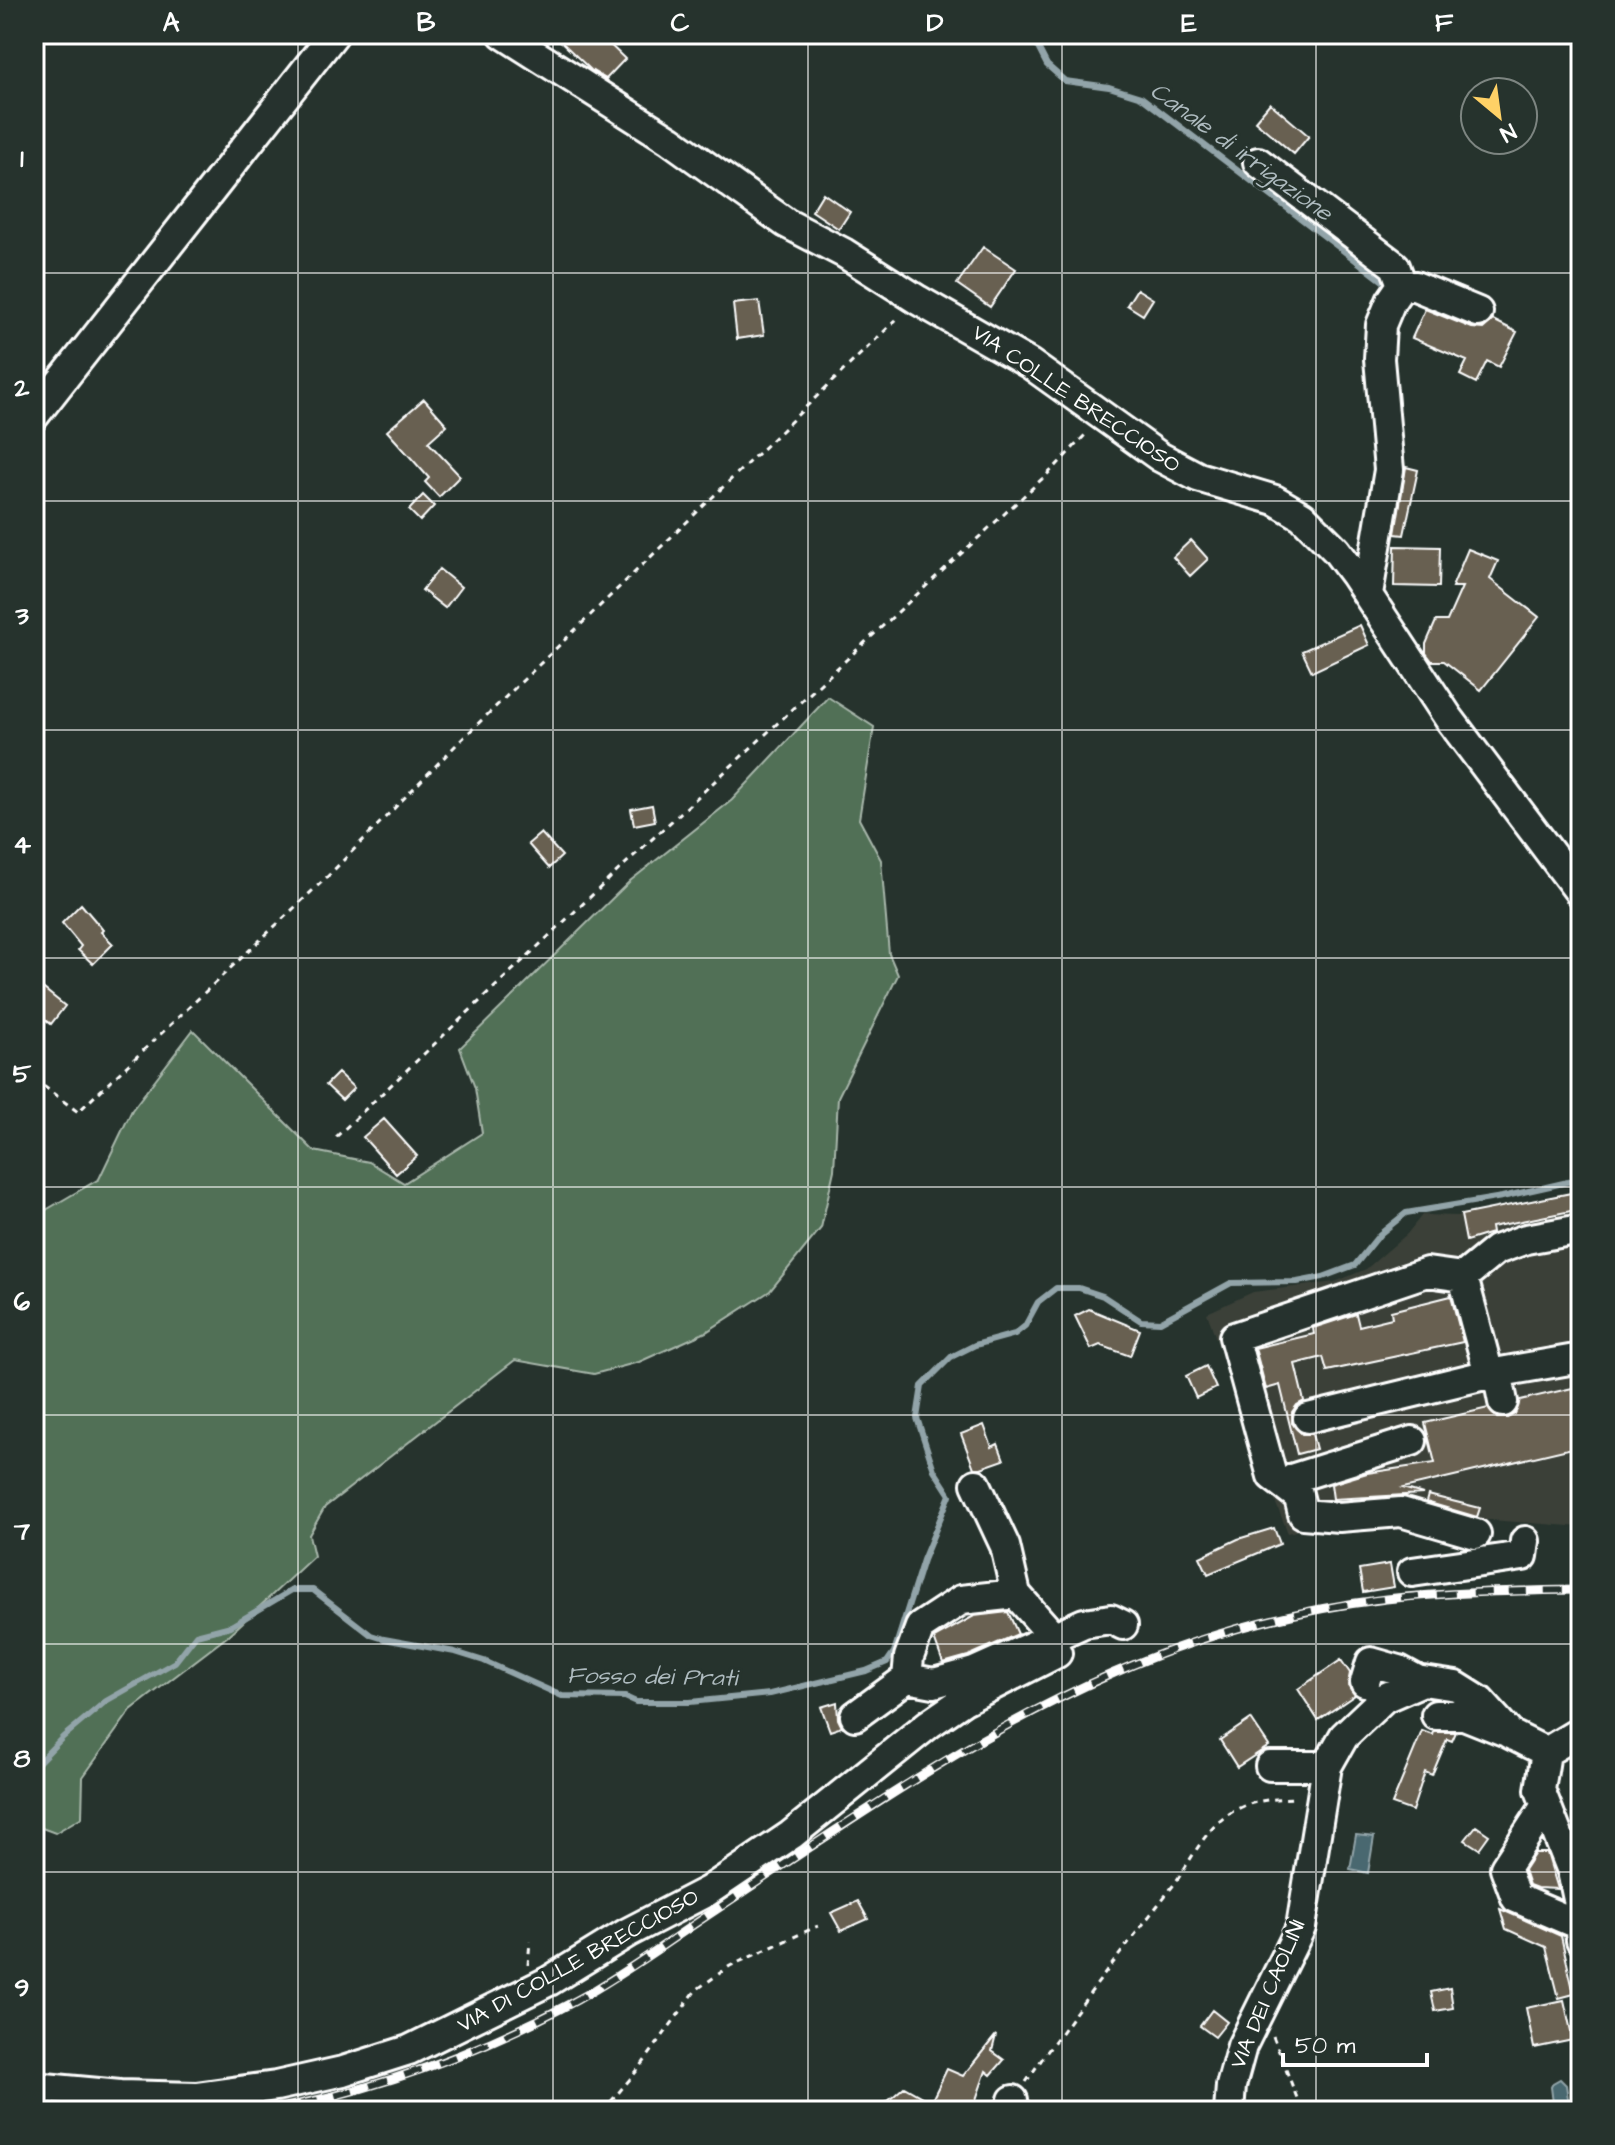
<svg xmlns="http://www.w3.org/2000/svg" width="1615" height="2145" font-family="'Architects Daughter',sans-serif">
<rect width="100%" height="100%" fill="#26332d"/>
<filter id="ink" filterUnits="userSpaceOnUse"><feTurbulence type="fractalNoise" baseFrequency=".0125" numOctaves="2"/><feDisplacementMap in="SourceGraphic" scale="16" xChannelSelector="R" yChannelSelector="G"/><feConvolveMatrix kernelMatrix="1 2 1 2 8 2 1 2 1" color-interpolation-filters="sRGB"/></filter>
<g filter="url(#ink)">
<path fill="#3a4038" d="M1581 1189V1527L1478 1519 1476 1528 1350 1517 1288 1533 1263 1472 1207 1313 1253 1292 1335 1282 1366 1269 1407 1234 1422 1215 1459 1216Z"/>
<path fill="#516f57" stroke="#a8b7ab" stroke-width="2" d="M828 697 874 727 859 819 881 860 889 954 898 975 838 1097 834 1170 821 1228 770 1291 706 1332 639 1362 594 1374 515 1360 325 1507 309 1535 314 1556 228 1636 131 1710 83 1777 82 1817 55 1833 34 1825V1217L99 1179 132 1110 193 1030 314 1151 369 1162 404 1183 482 1133 475 1088 460 1048 630 881 732 800Z"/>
<path fill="#4a6870" stroke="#92a4a9" stroke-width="2" d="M1356 1835 1374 1837 1368 1873 1350 1869Z
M1560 2079 1566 2085 1570 2111H1554L1551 2087 1553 2083Z"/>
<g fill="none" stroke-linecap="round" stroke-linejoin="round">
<path stroke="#92a4a9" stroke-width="6" d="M1031 34 1047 65 1065 81 1109 87 1141 97 1391 287
M34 1767 63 1737 106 1701 175 1662 196 1635 231 1626 292 1590H313L371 1635 384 1639 455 1652 484 1661 562 1696 625 1697 636 1702H690L770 1694 866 1671 887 1662 894 1652 923 1560 950 1495 934 1470 917 1418 922 1386 951 1357 975 1345 1015 1334 1025 1326 1038 1302 1056 1288H1079L1103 1296 1141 1321 1160 1322 1231 1283 1297 1282 1323 1277 1355 1265 1380 1234 1406 1213 1502 1197 1581 1179"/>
</g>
<path fill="#686051" stroke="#fff" stroke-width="2" d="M553 34H599L625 59 606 79 591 70Z
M1270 103 1309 136 1294 154 1255 121Z
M823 193 850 212 839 229 812 211Z
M983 247 1016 269 990 307 957 284Z
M1137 289 1153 299 1143 315 1127 305Z
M759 301 764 335 737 339 733 304Z
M1425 309 1472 328 1483 329 1493 320 1517 332 1499 367 1487 361 1476 383 1460 375 1467 361 1412 338Z
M424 399 447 425 428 442 460 476 439 497 425 482 429 478 387 431Z
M1406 467 1418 470 1404 535 1395 534Z
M423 495 434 506 420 521 409 510Z
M1191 540 1208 559 1190 576 1173 557Z
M1395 546 1440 547 1439 587 1394 586Z
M1468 549 1498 561 1490 579 1539 617 1481 690 1444 661H1432L1426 653V644L1436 621H1447L1462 587H1452Z
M439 569 461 587 445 608 422 590Z
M1360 625 1369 645 1312 672 1302 651Z
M652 805 655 821 634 825 631 809Z
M541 833 562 856 549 868 528 844Z
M81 904 103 930 101 932 113 944 93 964 78 950 81 946 62 923Z
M34 981 65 1006 51 1024 34 1010Z
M338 1073 354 1088 342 1100 326 1085Z
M384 1119 417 1156 396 1174 363 1137Z
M1581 1191V1209L1491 1227 1492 1233 1466 1241 1461 1215Z
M1451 1296 1463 1342 1327 1371 1323 1357 1295 1364 1304 1401 1297 1405 1292 1412V1423L1302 1434H1312L1316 1449 1297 1454 1280 1385 1266 1389 1255 1348 1314 1334 1313 1328 1356 1314 1359 1326 1392 1318 1391 1311Z
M1089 1309 1140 1330 1130 1356 1100 1345 1091 1349 1075 1316Z
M1206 1366 1216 1388 1196 1398 1186 1376Z
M1581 1386V1446L1403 1488 1423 1494 1333 1499 1331 1484 1367 1473 1435 1463 1425 1423 1488 1408 1497 1418H1507L1515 1414 1520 1400Z
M984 1425 992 1447 998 1444 1004 1460 981 1468H974L961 1434Z
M1428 1495 1480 1508 1477 1517 1426 1502Z
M1274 1528 1280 1544 1208 1574 1200 1557 1238 1539Z
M1390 1564 1394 1587 1363 1592 1359 1569Z
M1008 1612 1018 1634 968 1656 943 1663 934 1638 974 1616Z
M1341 1660 1350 1673 1348 1685 1355 1695 1318 1720 1298 1689Z
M837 1702 838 1719 842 1727 830 1731 821 1707Z
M1251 1719 1269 1746 1237 1767 1220 1740Z
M1422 1731 1433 1735 1434 1732H1456L1452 1741 1447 1739 1432 1775 1425 1772 1412 1811 1392 1804Z
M1476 1826 1489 1835 1479 1849 1465 1840Z
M1535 1853H1547L1558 1889 1537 1888 1529 1885 1524 1870Z
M858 1901 868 1919 841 1931 831 1913Z
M1500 1909 1561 1936 1574 1994 1559 1998 1546 1947 1506 1929Z
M1450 1988 1453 2008 1435 2011 1431 1992Z
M1564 2000 1573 2040 1534 2048 1526 2008Z
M1212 2010 1227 2022 1215 2037 1200 2026Z
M996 2035 992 2051 1004 2060 991 2075 986 2071 972 2111H895L887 2102 904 2087 931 2102 947 2069 963 2076Z"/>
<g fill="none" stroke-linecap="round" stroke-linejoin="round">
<defs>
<path id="minor" d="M503 34 670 140 786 223 844 253 918 300 1030 364 1160 457 1198 477 1275 500 1302 516 1336 550 1354 574 1448 717 1581 894
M1258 162 1395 266 1402 285 1415 286 1478 312
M34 416 334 34
M1368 594 1389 470 1379 359 1381 325 1391 301 1402 285
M1463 1277 1489 1374 1581 1358
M1497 1372 1503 1402
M1308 1418 1489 1374
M1412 1441 1294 1478 1303 1514 1339 1517 1401 1512 1476 1534
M976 1484 1005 1546 1016 1594 1053 1636
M1298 1496 1272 1476 1234 1337 1427 1272 1463 1277 1496 1250 1526 1239 1581 1229
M1412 1572 1523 1556 1525 1541
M1016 1594 961 1600 920 1627 909 1657 907 1678 934 1683 974 1672 1084 1623 1111 1619 1123 1625
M1365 1682 1371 1662 1399 1670 1421 1682
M1436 1715H1464L1504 1731
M855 1716 907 1678
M1546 1752 1540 1790 1572 1871 1580 1909 1579 1925
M1270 1766H1327
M1545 1807 1505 1868 1516 1898 1579 1925 1581 1940
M34 2087 120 2095 196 2097 276 2086 343 2071 409 2050 549 1981 627 1933 708 1891 791 1835 929 1724 964 1700 1057 1653
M1010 2111 1013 2100
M1229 2111 1231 2086 1242 2046 1301 1927 1327 1766 1344 1736 1384 1698 1423 1681 1456 1686 1480 1701 1510 1734 1546 1752 1581 1731"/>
</defs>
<use href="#minor" stroke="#fff" stroke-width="34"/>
<path stroke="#fff" stroke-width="3" stroke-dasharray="6 6" stroke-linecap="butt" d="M34 1079 78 1112 328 876 457 744 900 316
M336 1137 624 865 1055 467 1086 434
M528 1965 530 1941
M1273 2036 1302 2111
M1026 2082C1072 2015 1122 1951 1172 1887 1192 1860 1203 1830 1232 1812 1253 1799 1274 1799 1297 1798
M603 2111 641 2066 696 1990 730 1966 818 1926"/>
<use href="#minor" stroke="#26332d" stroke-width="28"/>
<defs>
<path id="rail" d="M265 2111C375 2091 479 2053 577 2000 621 1976 663 1945 705 1917 837 1830 968 1736 1114 1673 1201 1635 1292 1610 1386 1599 1451 1592 1516 1591 1581 1590"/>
</defs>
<use href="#rail" stroke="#fff" stroke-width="9"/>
<use href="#rail" stroke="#26332d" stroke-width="6" stroke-dasharray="18" stroke-linecap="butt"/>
</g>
</g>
<path fill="none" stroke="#fff" stroke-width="2" stroke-opacity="0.55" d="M298 34V2111M553 34V2111M808 34V2111M1062 34V2111M1316 34V2111M34 273H1581M34 501H1581M34 730H1581M34 958H1581M34 1187H1581M34 1415H1581M34 1644H1581M34 1872H1581"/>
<g text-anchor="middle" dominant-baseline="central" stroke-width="6" stroke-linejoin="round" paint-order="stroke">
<g font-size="22" fill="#fff" stroke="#26332d">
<text transform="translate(1076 399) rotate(34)">VIA COLLE BRECCIOSO</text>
<text transform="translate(578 1961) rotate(-29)">VIA DI COLLE BRECCIOSO</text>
<text transform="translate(1268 1994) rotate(-67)">VIA DEI CAOLINI</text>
</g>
<g font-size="24" font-style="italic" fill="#aebbbf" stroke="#26332d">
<text transform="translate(1241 152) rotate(36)">Canale di irrigazione</text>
<text transform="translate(652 1677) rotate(1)">Fosso dei Prati</text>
</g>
</g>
<rect width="1615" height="2145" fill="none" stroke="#26332d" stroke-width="88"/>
<g transform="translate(1499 116) rotate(151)"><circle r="38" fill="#26332d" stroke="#7d8581" stroke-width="2"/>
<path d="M0-6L14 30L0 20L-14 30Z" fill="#ffd166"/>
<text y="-12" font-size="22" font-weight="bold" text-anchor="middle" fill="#ffffff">N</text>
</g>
<path d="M1283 2053v12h144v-12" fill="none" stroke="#ffffff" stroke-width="4"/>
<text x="1295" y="2053" font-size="24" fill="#ffffff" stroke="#26332d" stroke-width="6" paint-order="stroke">50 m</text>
<rect x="44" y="44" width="1527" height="2057" fill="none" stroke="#fff" stroke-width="3"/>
<g font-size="26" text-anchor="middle" font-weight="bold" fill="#fff">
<text x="171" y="31">A</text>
<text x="426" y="31">B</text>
<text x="680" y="31">C</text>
<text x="935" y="31">D</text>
<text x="1189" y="31">E</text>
<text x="1444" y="31">F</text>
<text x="22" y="167">1</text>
<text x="22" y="396">2</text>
<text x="22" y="624">3</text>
<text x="22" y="853">4</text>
<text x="22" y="1082">5</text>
<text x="22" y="1310">6</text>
<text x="22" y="1539">7</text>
<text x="22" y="1767">8</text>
<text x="22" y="1996">9</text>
</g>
</svg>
